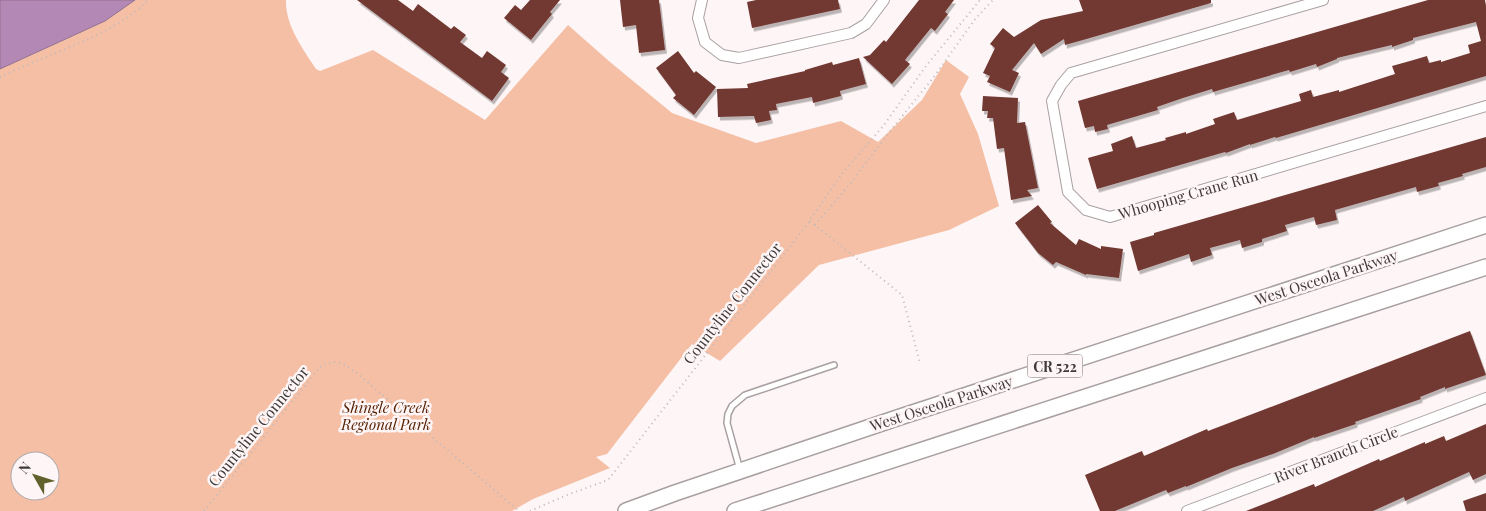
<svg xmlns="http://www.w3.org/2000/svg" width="1486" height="511" font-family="'Playfair Display',serif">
<defs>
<filter id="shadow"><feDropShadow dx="2" dy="3.5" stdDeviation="0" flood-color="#0004"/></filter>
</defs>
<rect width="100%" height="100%" fill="#fef5f6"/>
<path fill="#f5bfa5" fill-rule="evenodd" d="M135 0H286C285 25 303 49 316 69L320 71 373 50 485 120 568 25 610 62 672 113 756 143 841 121 878 142 922 100 946 60 969 77 960 94 978 134 999 206 949 230 819 265 720 361 692 344 607 454 596 457 610 468 533 499 512 511H0V69L105 21ZM20 461H50V491H20Z"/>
<path fill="#b488b4" stroke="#917190" d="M0 0H135L105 21 0 69Z"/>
<path fill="#723933" filter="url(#shadow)" d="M357 0H398L413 11 418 4 451 29 454 26 466 35 460 42 482 58 487 51 506 65 501 72 509 78 492 101Z
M530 0H560L550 12 552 14 531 40 504 18 515 5 521 10Z
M620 0H659L665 50 639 53 636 25 623 27Z
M756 0H838L840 9 752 28 747 2Z
M919 0H954L945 12 948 14 935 31 931 28 905 60 910 64 892 84 863 57 870 55 884 40 886 42Z
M1079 0H1211V3L1083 40 1065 45 1064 39 1041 54 1034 43 1012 70 1019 73 1010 92 987 82 990 76 983 73 995 48 990 44 1003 28 1014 37 1041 20 1083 11Z
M1428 0H1485L1486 6V76L1276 138 1275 137 1250 145V144L1226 153 1225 152 1097 189 1088 158 1113 151 1111 144 1132 136 1136 148 1166 140 1165 138 1186 132V134L1215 124 1213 119 1234 112 1237 120 1301 101 1299 94 1311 90 1313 97 1339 90V92L1395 74 1392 66 1410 61 1427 56 1429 63 1441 60V62L1470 53 1468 45 1481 41 1476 22 1413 38V40L1392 47V45L1337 58V59L1317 67 1316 64 1290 72 1289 70 1213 92 1212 89 1183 98 1157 107 1158 110 1107 125 1108 129 1095 132 1094 126 1085 128 1078 101Z
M678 51 694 73 696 71 716 87 694 115 673 98 676 95 656 68Z
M859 58 866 84 840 91 841 96 813 103 812 97 776 104 777 110 769 111 771 120 756 123 754 116 718 117 717 89 748 88 747 84 805 71V70L832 62 833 65Z
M983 96 1018 98 1017 123 1025 122 1038 188 1027 190 1032 196 1011 200 1004 148 997 149 993 118H987L988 111H982Z
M1486 137V167L1462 174 1463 176 1438 183 1439 186 1417 192 1416 187 1335 210 1337 220 1316 225 1314 217 1285 225 1287 231 1262 239V242L1242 248 1240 240 1210 248 1212 255 1191 262 1189 254 1138 271 1130 242 1154 235V233Z
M1038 205 1052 222 1050 223 1076 245 1079 239 1101 249V246L1123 249 1119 278 1086 274V275L1056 262 1053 265 1038 253 1015 223Z
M1470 331 1486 375 1445 389V387L1420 397 1421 399 1355 422 1356 424 1314 438V437L1273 454 1232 468 1186 487V486L1168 493 1166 490 1115 511H1100L1085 475 1142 451 1144 456 1207 429 1208 431Z
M1486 424V474L1473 480 1469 472 1405 501 1404 497 1373 511H1246L1314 484 1315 487 1379 459 1380 461 1425 442V444L1444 436 1446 441Z
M1486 493V511H1466L1463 501Z"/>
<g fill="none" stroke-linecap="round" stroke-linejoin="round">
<defs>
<path id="lane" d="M740 470 727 423 728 414 732 406 745 395 834 365"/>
<path id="street" d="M702 0 698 18 705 42 722 55 739 58 851 33 866 24 884 0
M1323 0 1071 73 1061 85 1052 101 1068 192 1086 210 1110 217 1486 106
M1187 511 1486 398"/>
<path id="primary" d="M626 511 675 493 900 417 1486 225
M735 511 1486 267"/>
</defs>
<use href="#lane" stroke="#a8a0a1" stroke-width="8"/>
<use href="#street" stroke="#a8a0a1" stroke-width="12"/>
<use href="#primary" stroke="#a8a0a1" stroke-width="18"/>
<path stroke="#bfb8b9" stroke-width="2" stroke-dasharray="1 4" stroke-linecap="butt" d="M0 77C46 54 112 37 148 0
M810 221 902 295 920 363
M815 225 850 184 891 130 933 78 976 18 993 0
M204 511 320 367C339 358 341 362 358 374L519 511
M530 511 567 495 608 480 810 221 811 218 842 174 884 125 926 66 980 0"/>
<use href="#lane" stroke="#fff" stroke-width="5"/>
<use href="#street" stroke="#fff" stroke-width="10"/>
<use href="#primary" stroke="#fff" stroke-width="15"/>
</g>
<g text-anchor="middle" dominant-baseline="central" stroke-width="5" stroke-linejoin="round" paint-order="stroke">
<rect fill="#fef5f6" stroke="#787373" stroke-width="1" x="1027.5" y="354.5" width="55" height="23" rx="4"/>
<g font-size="14" font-weight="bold" fill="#3e3b3b">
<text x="1055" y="366">CR 522</text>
</g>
<g font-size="15" fill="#3e3b3b" stroke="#fef5f6">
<text transform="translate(1188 194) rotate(-16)">Whooping Crane Run</text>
<text transform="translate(1326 277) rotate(-18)">West Osceola Parkway</text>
<text transform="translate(732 303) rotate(-52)">Countyline Connector</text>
<text transform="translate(941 403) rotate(-18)">West Osceola Parkway</text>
<text transform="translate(258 426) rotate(-51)">Countyline Connector</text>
<text transform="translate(1336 454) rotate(-21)">River Branch Circle</text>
</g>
<g font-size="15" font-style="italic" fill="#531e00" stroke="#fef5f6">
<text x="386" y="407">Shingle Creek<tspan x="386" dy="17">Regional Park</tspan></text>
</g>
</g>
<g transform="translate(35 476) rotate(309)"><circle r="24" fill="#fef5f6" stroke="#b1abab"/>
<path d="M0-4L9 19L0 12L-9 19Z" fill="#62612d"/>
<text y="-8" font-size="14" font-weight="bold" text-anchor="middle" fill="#3e3b3b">N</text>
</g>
</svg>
